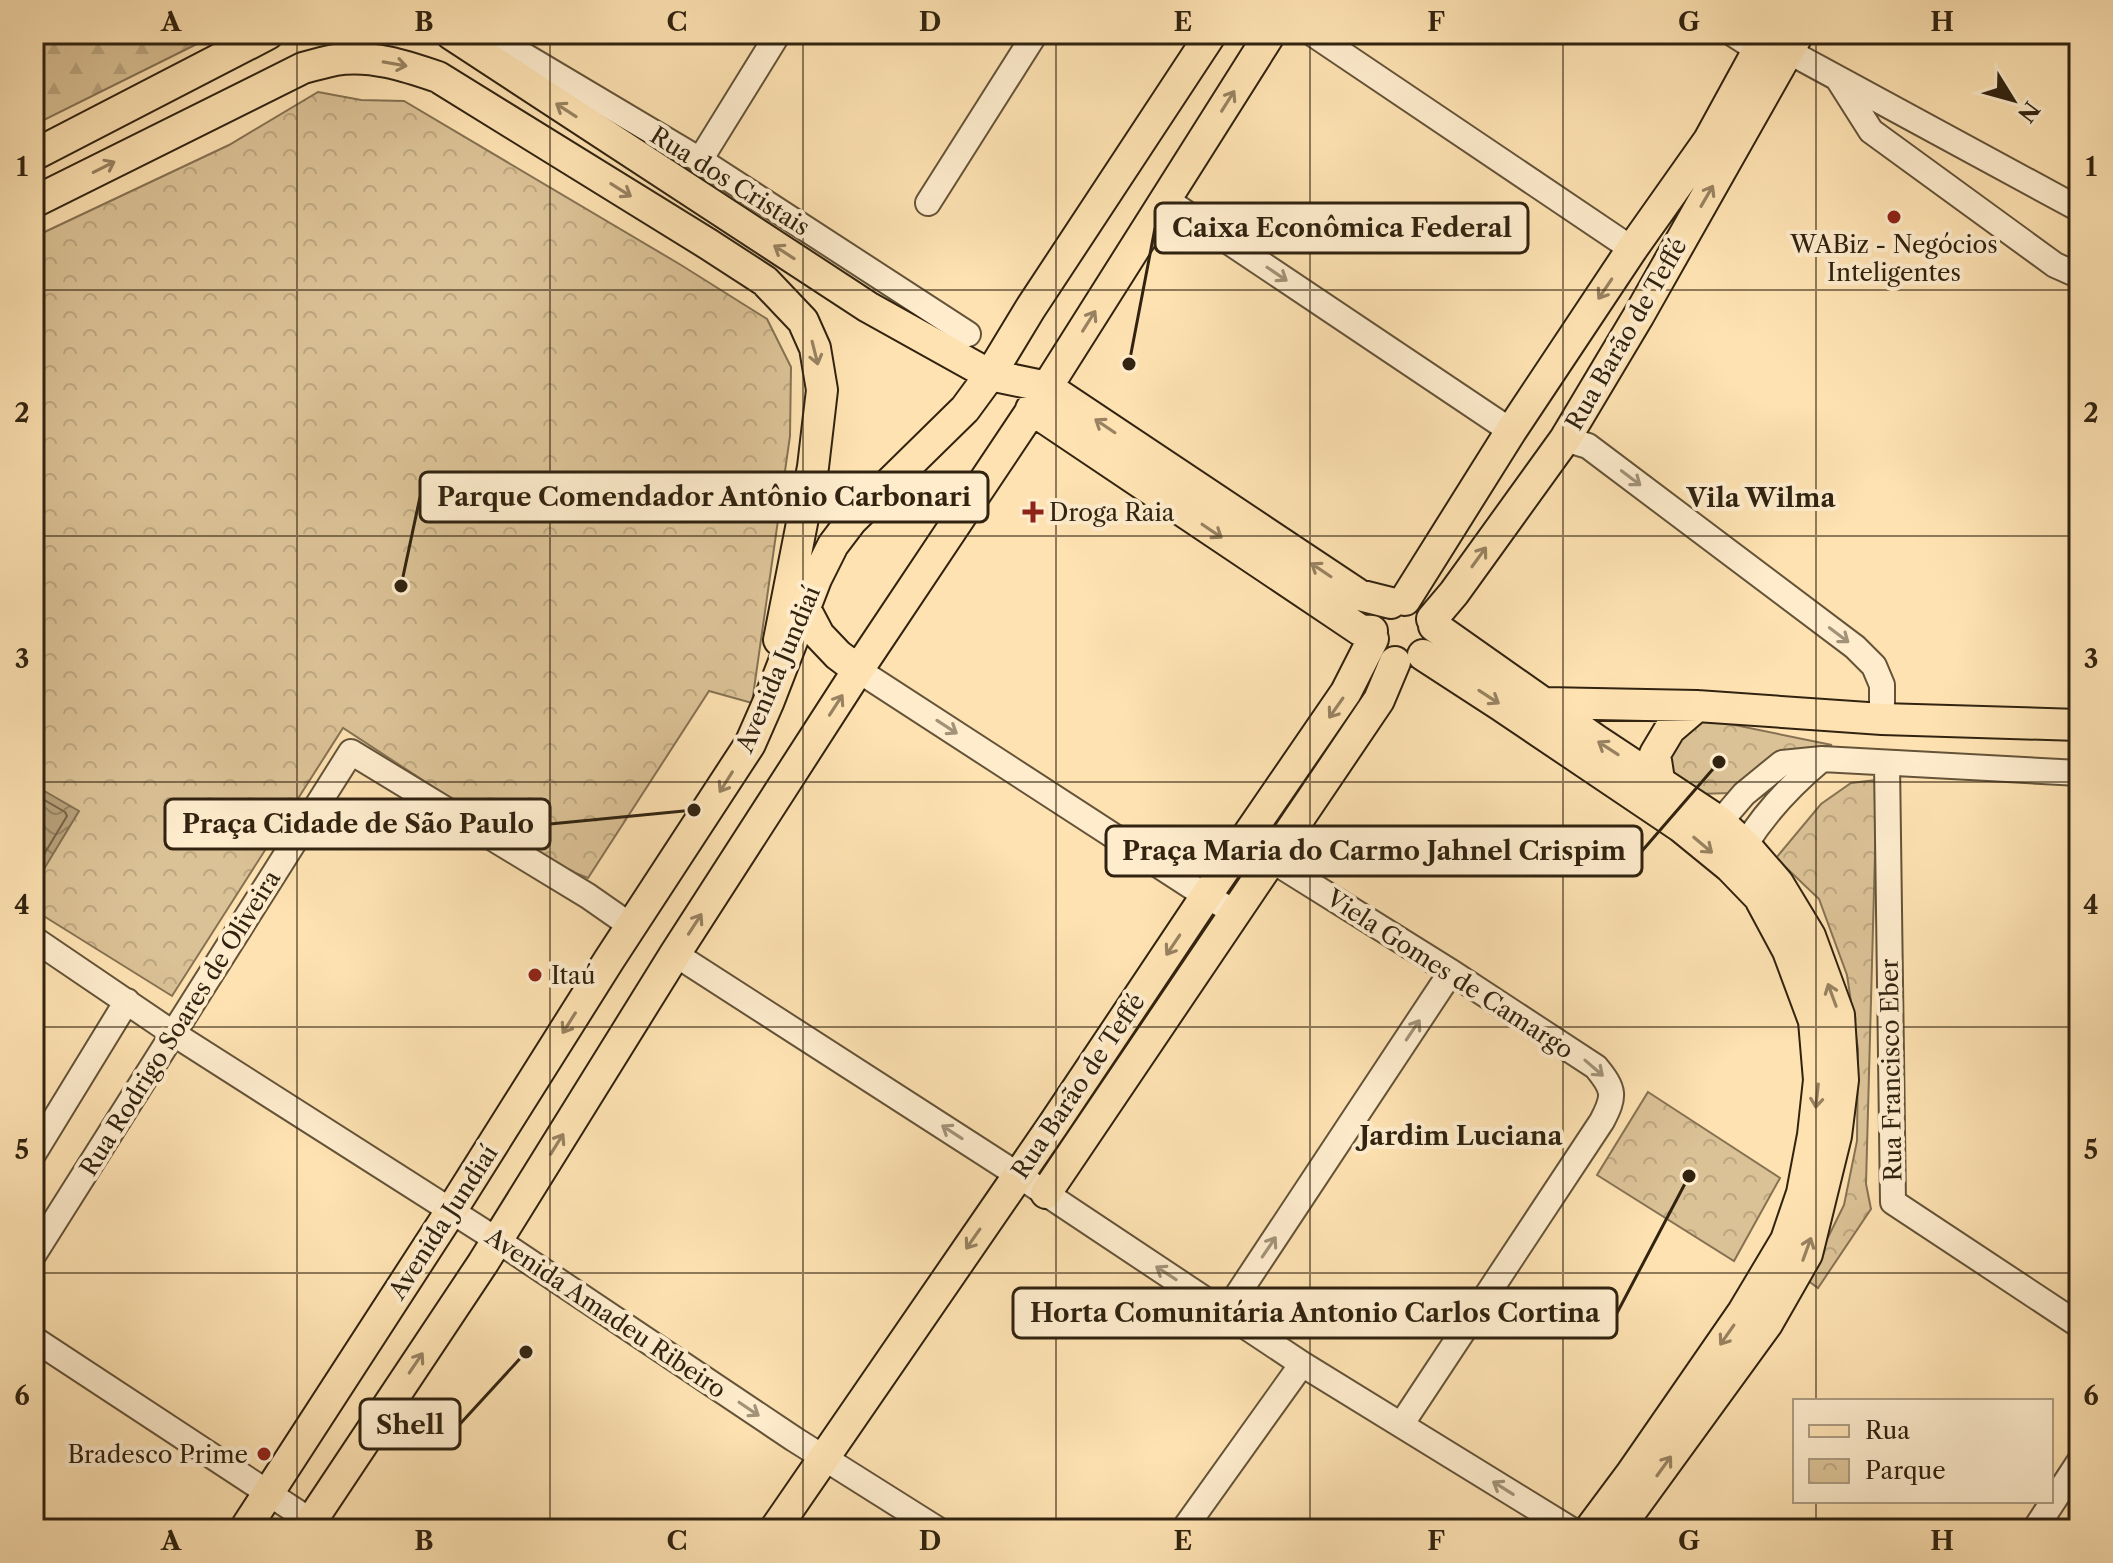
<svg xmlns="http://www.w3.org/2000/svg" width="2113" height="1563" font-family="'Libre Caslon Text',serif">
<defs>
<pattern id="forest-firs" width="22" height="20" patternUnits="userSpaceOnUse" patternTransform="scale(2)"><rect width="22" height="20" fill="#dbc296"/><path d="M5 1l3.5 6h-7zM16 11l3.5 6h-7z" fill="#bca680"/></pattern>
<pattern id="park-crowns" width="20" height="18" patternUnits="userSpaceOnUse" patternTransform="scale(2)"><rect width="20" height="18" fill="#dbc296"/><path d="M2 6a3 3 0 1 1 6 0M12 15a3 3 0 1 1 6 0" fill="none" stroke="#bca680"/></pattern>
<pattern id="water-waves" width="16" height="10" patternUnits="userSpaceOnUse" patternTransform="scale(2)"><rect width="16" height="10" fill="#b8a17b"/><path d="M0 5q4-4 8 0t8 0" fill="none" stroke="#968363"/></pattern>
</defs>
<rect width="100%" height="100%" fill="#fee2b2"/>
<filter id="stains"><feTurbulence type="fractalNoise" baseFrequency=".0025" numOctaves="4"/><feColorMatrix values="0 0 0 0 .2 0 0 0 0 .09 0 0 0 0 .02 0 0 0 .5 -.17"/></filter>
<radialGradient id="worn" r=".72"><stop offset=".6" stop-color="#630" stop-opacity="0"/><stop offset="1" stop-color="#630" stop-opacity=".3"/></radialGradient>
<path fill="url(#forest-firs)" stroke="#867253" stroke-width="2" d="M34 34H217L34 125Z"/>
<path fill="url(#park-crowns)" stroke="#867253" stroke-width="2" d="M318 92 361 100 404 101 681 265 767 319 791 367 790 436 752 703 709 691 588 878 548 862 343 728 172 996 34 910V237L229 145Z
M1686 722H1720L1832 745 1788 751 1731 793 1697 794 1671 775 1669 755Z
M1877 780 1866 1184 1871 1209 1818 1288 1807 1280 1844 1205 1857 1141 1858 1049 1847 975 1819 899 1776 858 1821 804 1851 783Z
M1648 1092 1780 1178 1734 1261 1597 1175Z"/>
<path fill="url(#water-waves)" stroke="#826f50" stroke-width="2" d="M34 785 79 811 41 874 34 870Z"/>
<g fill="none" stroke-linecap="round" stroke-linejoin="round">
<path stroke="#746246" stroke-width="2" d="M34 794 65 812 67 816 40 861 34 863"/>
<defs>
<path id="minor" d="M488 34 700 160 968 334
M1313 34 1632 249
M1733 34 1758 50
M1773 43 2079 209
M354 59 356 34
M1838 79 1871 131 2055 265 2073 273 2079 271
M700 160 778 34
M1165 199 1511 431
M928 203 1035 34
M1565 439 1588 446 1855 647 1874 666 1882 685V719
M858 670 1206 896 1235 912
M1887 764 1893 1202 2079 1325
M1720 822 1744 794 1782 763 1822 759 2079 773
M1745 845C1766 811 1792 784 1822 759
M1270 859 1451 972 1596 1067C1615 1090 1615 1096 1602 1121L1401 1425
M34 939 174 1034 497 1240 794 1439 937 1529
M675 954 1018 1175 1302 1364 1570 1529
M34 1153 127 1001
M34 1254 351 752 588 896 631 926
M1226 1312 1451 972
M34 1339 323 1529
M1184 1529 1302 1364
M2035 1529 2079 1462"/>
<path id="major" d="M451 34 868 307 990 375 1047 387 1359 595 1391 603
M34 155 268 34
M34 202 303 68C314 65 325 62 335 60 370 54 406 66 438 77L708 244 765 281 803 321 815 348 822 390 813 467 779 640
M1031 409 1360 630 1372 631
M800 599 819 635 838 655 858 670
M1405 600 1511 431 1632 249 1709 140 1767 34
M1432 619 1454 593 1565 439 1639 315 1798 34
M1434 626 1596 740 1720 822 1745 845 1778 883 1810 936 1839 1015 1843 1080 1836 1136 1807 1254 1767 1324 1618 1529
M1423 655 1500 705 1681 827 1730 867 1759 897 1788 951 1814 1021 1819 1080 1813 1135 1802 1193 1786 1240 1743 1312 1631 1474 1590 1529
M1545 703 1697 706 1882 719 2079 725
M1659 780 1655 754 1670 729 1697 706
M1046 1193 1379 700 1395 662
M245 1529 451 1211 609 960 750 744 768 703 816 579 833 545 852 520 965 409 990 375 1030 309 1211 34
M306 1529 483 1263 675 954 858 670 1047 387 1270 34
M775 1529 1053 1125 1206 896 1346 692 1373 639"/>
</defs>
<use href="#minor" stroke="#645338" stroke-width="28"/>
<use href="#major" stroke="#312310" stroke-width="34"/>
<use href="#minor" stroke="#feeccd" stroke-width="24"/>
<use href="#major" stroke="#fee2b2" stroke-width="30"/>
</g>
<defs><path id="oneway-shaft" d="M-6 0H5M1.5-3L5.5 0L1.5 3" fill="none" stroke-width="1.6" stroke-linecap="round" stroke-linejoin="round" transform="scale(2)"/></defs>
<g stroke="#988261">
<use href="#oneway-shaft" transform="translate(395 64) rotate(10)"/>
<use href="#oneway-shaft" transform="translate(1228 101) rotate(-58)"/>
<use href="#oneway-shaft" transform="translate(566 110) rotate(-147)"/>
<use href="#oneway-shaft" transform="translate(104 167) rotate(-27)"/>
<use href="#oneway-shaft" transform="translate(621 190) rotate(32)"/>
<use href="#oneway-shaft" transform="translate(1707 196) rotate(-60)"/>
<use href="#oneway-shaft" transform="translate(784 252) rotate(-147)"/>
<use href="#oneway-shaft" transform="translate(1605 289) rotate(124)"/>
<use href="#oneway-shaft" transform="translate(1089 321) rotate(-58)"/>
<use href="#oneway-shaft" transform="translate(815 353) rotate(76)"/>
<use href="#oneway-shaft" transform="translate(1105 426) rotate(-146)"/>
<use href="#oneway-shaft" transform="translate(1212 531) rotate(34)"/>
<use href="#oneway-shaft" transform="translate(1479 557) rotate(-54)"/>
<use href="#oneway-shaft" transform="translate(1321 570) rotate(-146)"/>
<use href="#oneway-shaft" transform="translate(1489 697) rotate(33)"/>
<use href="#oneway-shaft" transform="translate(836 705) rotate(-57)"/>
<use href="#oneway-shaft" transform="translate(1336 708) rotate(125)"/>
<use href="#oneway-shaft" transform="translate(1608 748) rotate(-147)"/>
<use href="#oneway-shaft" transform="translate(726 782) rotate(122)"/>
<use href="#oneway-shaft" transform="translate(1703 845) rotate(40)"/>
<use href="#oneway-shaft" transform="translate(695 924) rotate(-57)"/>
<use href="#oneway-shaft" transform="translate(1173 945) rotate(124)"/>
<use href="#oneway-shaft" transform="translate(1832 995) rotate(-110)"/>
<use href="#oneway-shaft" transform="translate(569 1023) rotate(122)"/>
<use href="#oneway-shaft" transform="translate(1817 1096) rotate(96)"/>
<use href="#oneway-shaft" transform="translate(557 1144) rotate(-58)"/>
<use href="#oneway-shaft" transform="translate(973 1239) rotate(125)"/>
<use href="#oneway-shaft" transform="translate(1807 1249) rotate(-70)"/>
<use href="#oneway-shaft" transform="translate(1727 1335) rotate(125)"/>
<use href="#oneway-shaft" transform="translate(416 1363) rotate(-56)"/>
<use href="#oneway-shaft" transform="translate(1664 1466) rotate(-54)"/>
</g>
<g stroke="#a29278">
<use href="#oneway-shaft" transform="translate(1277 274) rotate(34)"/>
<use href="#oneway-shaft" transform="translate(1631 478) rotate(37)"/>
<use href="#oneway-shaft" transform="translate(1839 635) rotate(37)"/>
<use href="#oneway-shaft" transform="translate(947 727) rotate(33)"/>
<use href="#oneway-shaft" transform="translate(1413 1030) rotate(-56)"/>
<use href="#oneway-shaft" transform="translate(1594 1068) rotate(41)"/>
<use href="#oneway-shaft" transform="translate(952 1132) rotate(-147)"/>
<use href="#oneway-shaft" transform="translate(1269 1247) rotate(-56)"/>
<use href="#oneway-shaft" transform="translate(1166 1273) rotate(-147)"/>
<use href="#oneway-shaft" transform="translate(749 1409) rotate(34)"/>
<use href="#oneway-shaft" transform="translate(1503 1488) rotate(-148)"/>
</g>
<path fill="none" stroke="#312310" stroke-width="2" stroke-opacity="0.55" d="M297 34V1529M550 34V1529M803 34V1529M1056 34V1529M1310 34V1529M1563 34V1529M1816 34V1401M34 290H2079M34 536H2079M34 782H2079M34 1027H2079M34 1273H2079M1816 1501V1529"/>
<g fill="#8f2418" stroke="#feeccd" stroke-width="3">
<circle cx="1894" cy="217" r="8"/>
<path d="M1029 500h8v8h8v8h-8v8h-8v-8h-8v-8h8z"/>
<circle cx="535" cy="975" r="8"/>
<circle cx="264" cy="1454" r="8"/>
</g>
<g text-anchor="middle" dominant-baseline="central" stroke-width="8" stroke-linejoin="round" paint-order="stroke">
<g font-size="24" fill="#312310" stroke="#feeccd">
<text transform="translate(730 181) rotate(32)">Rua dos Cristais</text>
<text transform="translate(1626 334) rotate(-60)">Rua Barão de Teffé</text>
<text transform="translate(778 669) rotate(-67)">Avenida Jundiaí</text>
<text transform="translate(1450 974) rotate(33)">Viela Gomes de Camargo</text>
<text transform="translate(180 1023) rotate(-58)">Rua Rodrigo Soares de Oliveira</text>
<text transform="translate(1891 1070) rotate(-91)">Rua Francisco Eber</text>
<text transform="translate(1078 1086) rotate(-56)">Rua Barão de Teffé</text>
<text transform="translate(443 1222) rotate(-57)">Avenida Jundiaí</text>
<text transform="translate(606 1313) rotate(34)">Avenida Amadeu Ribeiro</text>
</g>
<g font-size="24" fill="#312310" stroke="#feeccd" text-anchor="start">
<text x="1894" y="244" text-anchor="middle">WABiz - Negócios<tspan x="1894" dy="28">Inteligentes</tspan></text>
<text x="1049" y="512">Droga Raia</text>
<text x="551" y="975">Itaú</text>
<text x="248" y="1454" text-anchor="end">Bradesco Prime</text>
</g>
<g font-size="26" font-weight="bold" fill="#312310" stroke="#feeccd">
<text x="1761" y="498">Vila Wilma</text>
<text x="1461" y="1136">Jardim Luciana</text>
</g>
</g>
<path fill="none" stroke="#312310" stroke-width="3" d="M1129 364L1155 228M401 586L420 497M694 810L550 824M1719 762L1642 851M1689 1176L1617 1313M526 1352L460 1424"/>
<g fill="#312310" stroke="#feeccd" stroke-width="3">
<circle cx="1129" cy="364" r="8"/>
<circle cx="401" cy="586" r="8"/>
<circle cx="694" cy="810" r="8"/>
<circle cx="1719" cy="762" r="8"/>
<circle cx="1689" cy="1176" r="8"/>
<circle cx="526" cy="1352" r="8"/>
</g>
<g fill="#feeccd" stroke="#312310" stroke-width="3">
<rect x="1155" y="203" width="373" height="50" rx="8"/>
<rect x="420" y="472" width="568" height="50" rx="8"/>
<rect x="165" y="799" width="385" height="50" rx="8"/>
<rect x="1106" y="826" width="536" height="50" rx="8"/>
<rect x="1013" y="1288" width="604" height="50" rx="8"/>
<rect x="360" y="1399" width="100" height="50" rx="8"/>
</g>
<g font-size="26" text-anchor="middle" font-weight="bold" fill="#312310">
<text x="1342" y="237">Caixa Econômica Federal</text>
<text x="704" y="506">Parque Comendador Antônio Carbonari</text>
<text x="358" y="833">Praça Cidade de São Paulo</text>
<text x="1374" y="860">Praça Maria do Carmo Jahnel Crispim</text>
<text x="1315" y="1322">Horta Comunitária Antonio Carlos Cortina</text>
<text x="410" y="1434">Shell</text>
</g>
<rect width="2113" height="1563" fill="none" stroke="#fee2b2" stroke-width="88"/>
<rect x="1793" y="1399" width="260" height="104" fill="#feeccd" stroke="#ac9c81" stroke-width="2"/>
<rect x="1809" y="1425" width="40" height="12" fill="#fee2b2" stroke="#ac9c81" stroke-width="2"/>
<text x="1865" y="1439" font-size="24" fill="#312310">Rua</text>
<rect x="1809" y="1459" width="40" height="24" fill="url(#park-crowns)" stroke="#ac9c81" stroke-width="2"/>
<text x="1865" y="1479" font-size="24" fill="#312310">Parque</text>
<g transform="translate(2013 100) rotate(127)" stroke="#feeccd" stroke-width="6" paint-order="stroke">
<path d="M0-6L14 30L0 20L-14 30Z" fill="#312310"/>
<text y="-12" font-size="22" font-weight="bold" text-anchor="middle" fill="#312310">N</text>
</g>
<rect x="44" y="44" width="2025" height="1475" fill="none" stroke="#312310" stroke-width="3"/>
<g font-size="26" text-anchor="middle" font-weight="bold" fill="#312310">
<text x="171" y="31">A</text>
<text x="424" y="31">B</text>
<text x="677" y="31">C</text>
<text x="930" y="31">D</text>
<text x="1183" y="31">E</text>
<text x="1436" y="31">F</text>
<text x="1689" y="31">G</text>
<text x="1942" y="31">H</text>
<text x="22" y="176">1</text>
<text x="2091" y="176">1</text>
<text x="22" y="422">2</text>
<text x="2091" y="422">2</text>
<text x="22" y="668">3</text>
<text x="2091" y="668">3</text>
<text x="22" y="914">4</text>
<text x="2091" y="914">4</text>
<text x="22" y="1159">5</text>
<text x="2091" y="1159">5</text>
<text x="22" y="1405">6</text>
<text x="2091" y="1405">6</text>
<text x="171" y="1550">A</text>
<text x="424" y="1550">B</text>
<text x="677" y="1550">C</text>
<text x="930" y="1550">D</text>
<text x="1183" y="1550">E</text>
<text x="1436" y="1550">F</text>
<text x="1689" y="1550">G</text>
<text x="1942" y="1550">H</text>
</g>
<rect width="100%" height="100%" filter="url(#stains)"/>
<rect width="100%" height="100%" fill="url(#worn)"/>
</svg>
